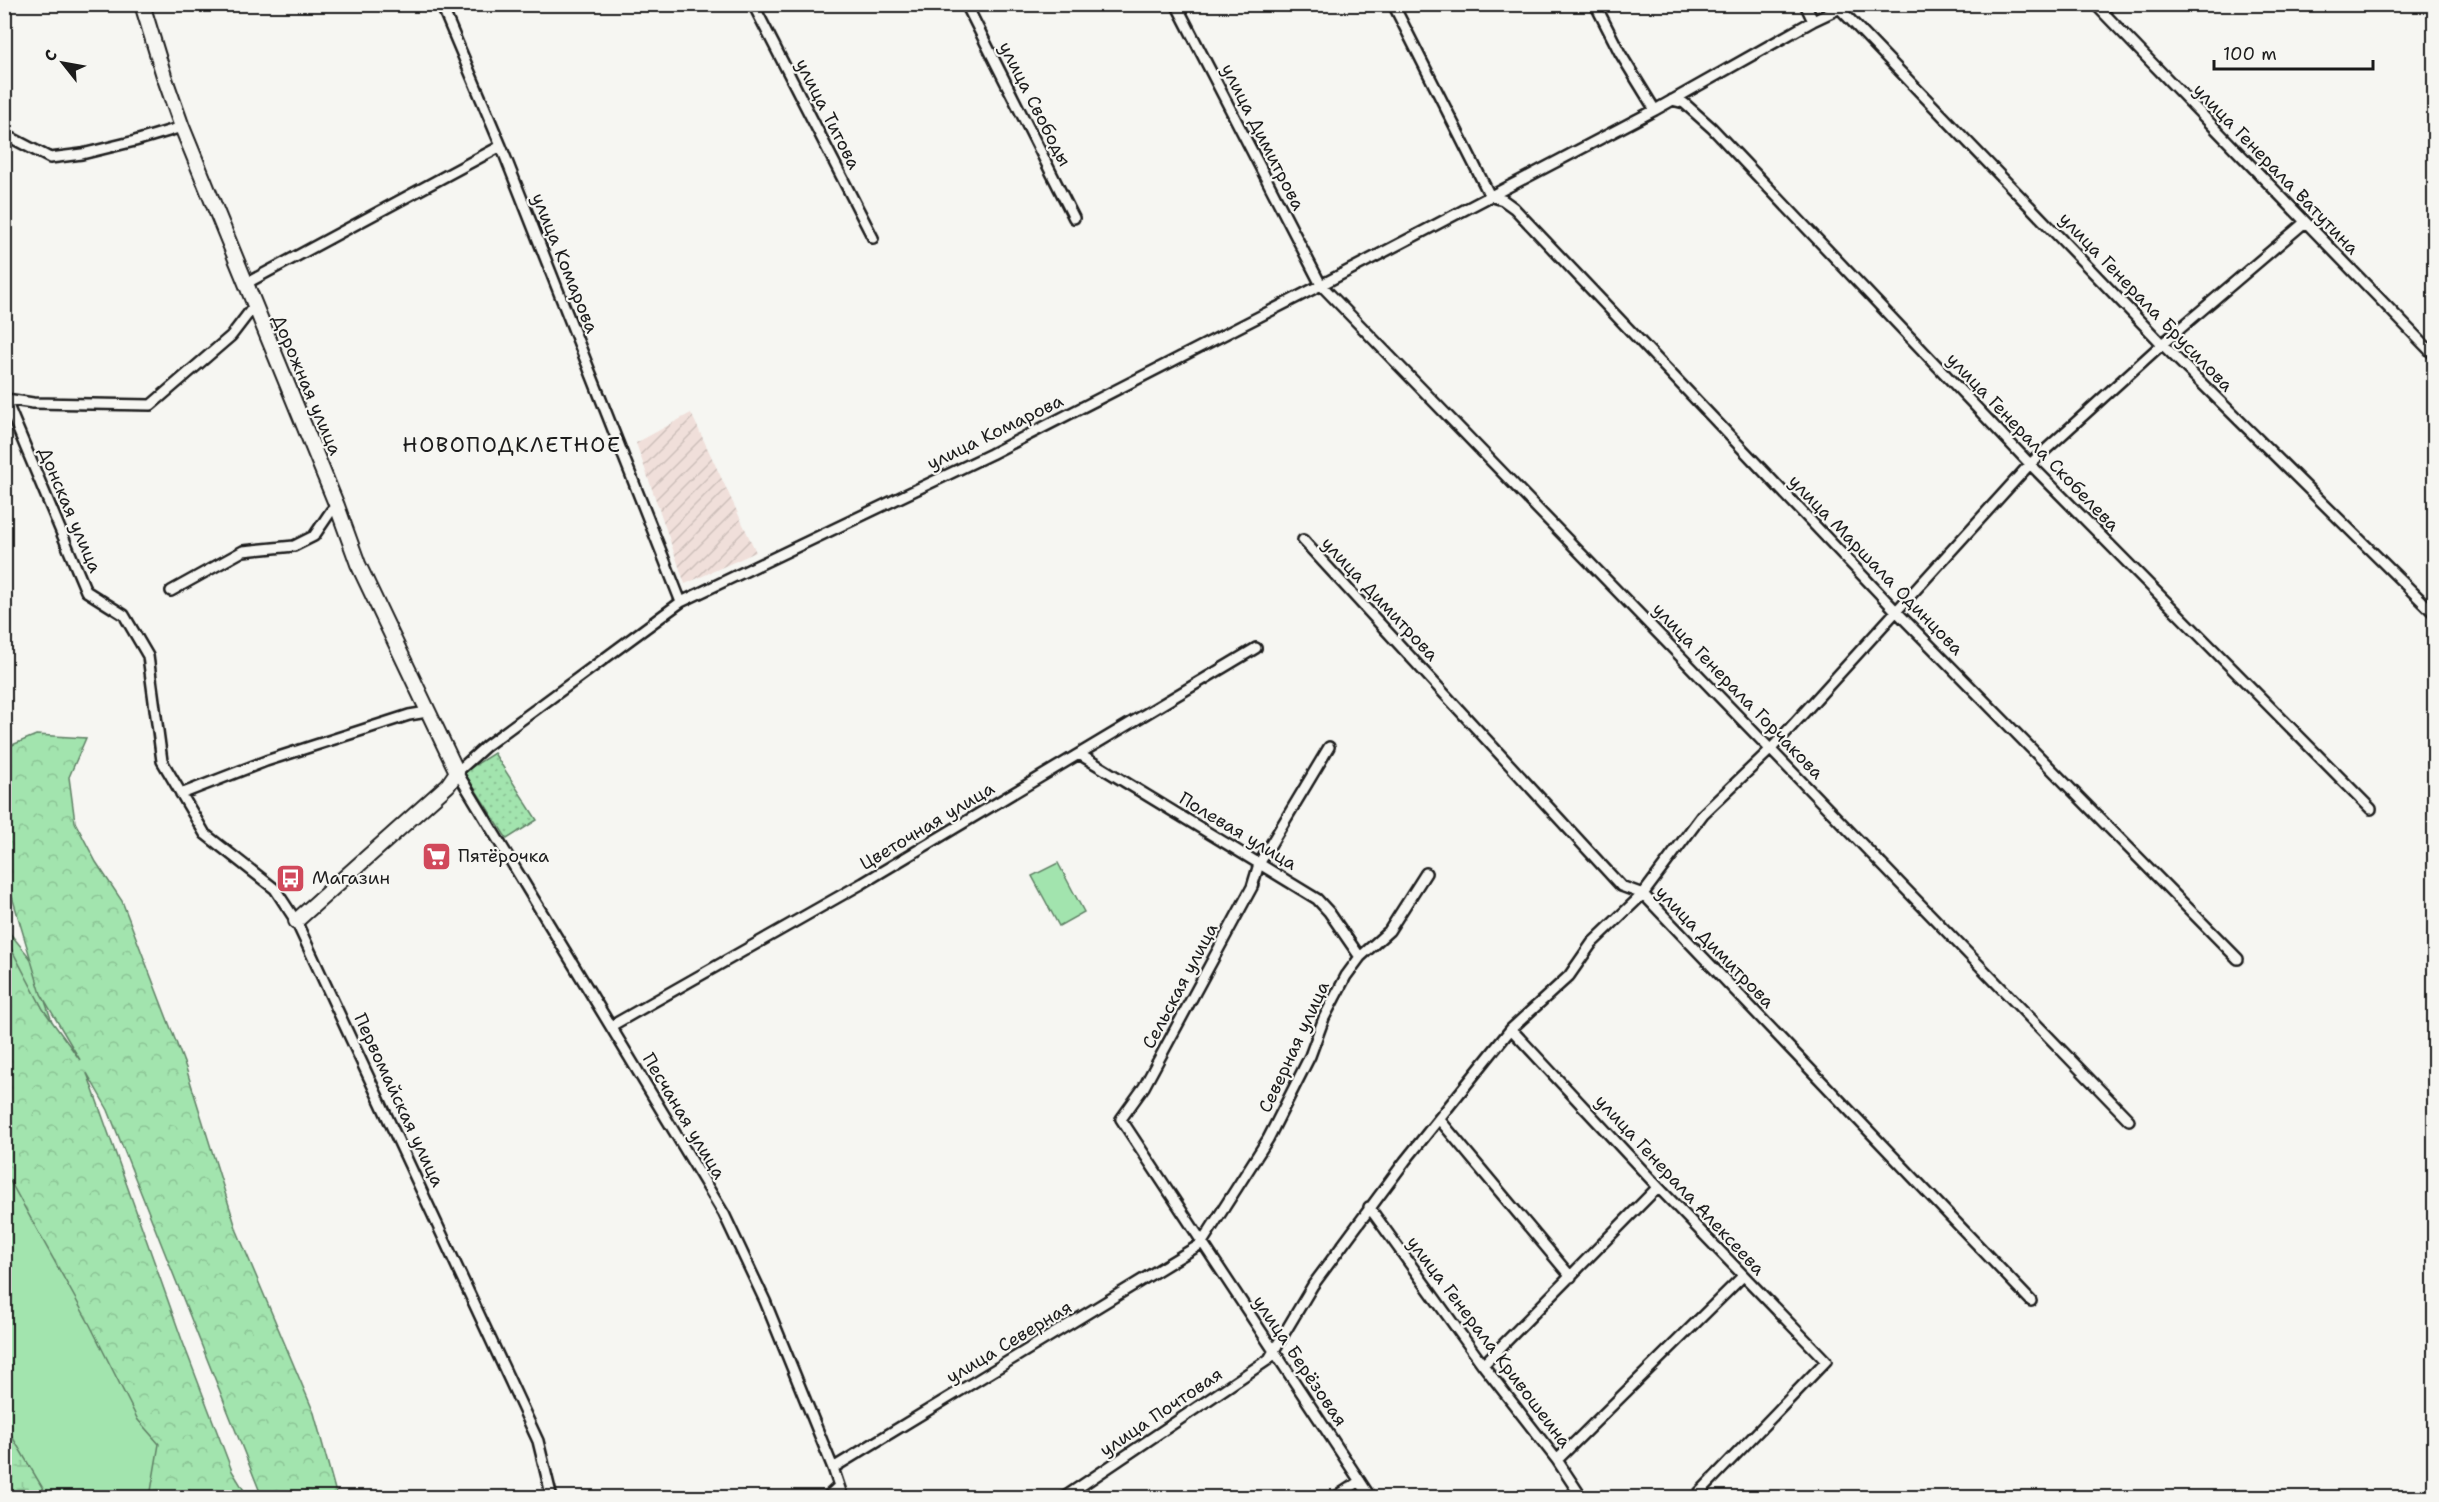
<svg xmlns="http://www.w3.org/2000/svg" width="2439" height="1502" font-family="'Shantell Sans',sans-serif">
<defs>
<pattern id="industrial-furrows" width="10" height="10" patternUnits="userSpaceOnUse" patternTransform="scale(1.5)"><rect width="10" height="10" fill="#f0dfda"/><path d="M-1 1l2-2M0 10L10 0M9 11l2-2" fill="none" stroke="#cdbfba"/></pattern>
<pattern id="forest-crowns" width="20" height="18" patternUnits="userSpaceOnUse" patternTransform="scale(1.5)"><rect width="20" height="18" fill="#a2e4ae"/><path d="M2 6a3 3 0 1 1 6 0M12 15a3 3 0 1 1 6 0" fill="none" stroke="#8bc395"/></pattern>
<pattern id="wetland-marsh" width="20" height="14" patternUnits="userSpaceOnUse" patternTransform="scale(1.5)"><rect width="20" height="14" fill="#a2e4ae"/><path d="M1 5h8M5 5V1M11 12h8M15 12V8" fill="none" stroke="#8bc395"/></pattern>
<pattern id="park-dots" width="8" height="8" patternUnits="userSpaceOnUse" patternTransform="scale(1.5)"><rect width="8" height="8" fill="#a2e4ae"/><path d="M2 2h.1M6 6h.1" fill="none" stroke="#8bc395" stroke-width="1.8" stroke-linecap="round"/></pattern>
</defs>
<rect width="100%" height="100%" fill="#f6f6f2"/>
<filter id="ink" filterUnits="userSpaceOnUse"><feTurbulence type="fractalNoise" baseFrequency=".0167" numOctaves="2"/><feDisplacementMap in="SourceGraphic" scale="12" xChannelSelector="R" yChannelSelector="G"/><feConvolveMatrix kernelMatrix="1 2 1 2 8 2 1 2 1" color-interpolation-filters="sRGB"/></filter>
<g filter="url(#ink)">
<path fill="url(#industrial-furrows)" d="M691 413 756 552 685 584 636 443Z"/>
<path fill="#a2e4ae" stroke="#5f8065" stroke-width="1.5" d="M1058 863 1084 912 1059 926 1032 876Z
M4 926 31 959 211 1497H5Z"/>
<path fill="url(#forest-crowns)" stroke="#5f8065" stroke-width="1.5" d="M36 735 86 738 69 777 75 822 96 862 122 901 186 1068 237 1231 314 1413 337 1497H262L108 1110 87 1073 182 1340 232 1471 248 1497H165L151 1491 159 1444 138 1420 90 1325 5 1172V937L43 1009 80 1060 41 994 5 873V748Z"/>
<path fill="url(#wetland-marsh)" stroke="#5f8065" stroke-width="1.5" d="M4 1432 13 1438 48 1497H5Z"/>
<path fill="url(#park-dots)" stroke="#5f8065" stroke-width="1.5" d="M494 753 537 820 507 839 464 772Z"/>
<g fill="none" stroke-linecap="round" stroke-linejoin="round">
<defs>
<path id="street" d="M441 4 501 146 681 602
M753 4 873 238
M966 4 1074 218
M1176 4 1321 285 2129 1120
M1393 4 1490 196 1503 200 1514 208 1897 612 2238 959
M1595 4 1620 53 1655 110
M1805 4 1813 21
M2095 4 2434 355
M1840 9 2162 344 2434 613
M1672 100 1684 103 1712 128 2030 464 2371 809
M4 134 50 158 82 154 135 141 182 127
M245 284 501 146
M4 396 86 591 124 615 148 656 162 761 205 834 275 889 296 921 538 1441 552 1498
M6 399 33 403 151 405 231 336 254 306
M1303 540 1621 886 1643 894 2031 1301
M171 591 243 551 294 546 314 536 331 511 337 506
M1329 747 1259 864 1252 887 1144 1087 1121 1119 1371 1498
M1079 754 1317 899 1329 912 1360 957
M181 794 266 761 409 715 427 712
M611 1026 863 883 1256 648
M1511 1029 1658 1187 1826 1361 1694 1498
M1439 1119 1571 1277
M1369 1207 1483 1365 1557 1460 1582 1498
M1483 1365 1658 1187
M1557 1460 1743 1276
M833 1468 1201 1244 1268 1139 1310 1056 1324 1018 1346 976 1360 957 1389 931 1426 873
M826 1498 839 1486
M843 1498 833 1468 765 1301 724 1214 457 772 486 746 681 602 991 454 1321 285 1655 110 1813 21 1849 4
M1063 1498 1269 1359 1313 1285 1405 1161 1511 1029 1569 976 1592 943 1643 894 1703 814 1771 749 2030 464 2162 344 2304 223
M1334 1498 1360 1481"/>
<path id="secondary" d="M142 4 164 76 182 127 337 506 358 564 457 772 448 785 296 921"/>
</defs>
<use href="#street" stroke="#1c1c1c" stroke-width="14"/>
<use href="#secondary" stroke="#1c1c1c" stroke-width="18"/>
<use href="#street" stroke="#f6f6f2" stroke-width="9"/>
<use href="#secondary" stroke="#f6f6f2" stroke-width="14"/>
</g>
</g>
<defs>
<symbol id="supermarket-square" viewBox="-11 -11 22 22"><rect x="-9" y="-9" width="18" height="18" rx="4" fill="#d1495b" stroke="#f6f6f2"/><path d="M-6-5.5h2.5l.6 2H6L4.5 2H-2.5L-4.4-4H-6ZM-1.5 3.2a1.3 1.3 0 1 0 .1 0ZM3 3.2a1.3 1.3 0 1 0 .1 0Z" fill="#fff"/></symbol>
<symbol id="bus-square" viewBox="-11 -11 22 22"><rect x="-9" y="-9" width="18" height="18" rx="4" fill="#d1495b" stroke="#f6f6f2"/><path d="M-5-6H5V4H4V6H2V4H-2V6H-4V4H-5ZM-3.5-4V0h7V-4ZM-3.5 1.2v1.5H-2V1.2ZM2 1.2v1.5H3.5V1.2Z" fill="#fff"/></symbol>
</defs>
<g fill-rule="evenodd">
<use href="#supermarket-square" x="420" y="840" width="33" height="33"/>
<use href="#bus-square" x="274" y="862" width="33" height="33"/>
</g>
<g text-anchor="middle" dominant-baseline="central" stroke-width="4.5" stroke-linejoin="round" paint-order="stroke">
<g font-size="18" fill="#1c1c1c" stroke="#f6f6f2">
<text transform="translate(1035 104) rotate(63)">улица Свободы</text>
<text transform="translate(828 114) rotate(63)">улица Титова</text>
<text transform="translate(1263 137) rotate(63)">улица Димитрова</text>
<text transform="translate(2276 169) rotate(46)">улица Генерала Ватутина</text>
<text transform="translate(565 263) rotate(68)">улица Комарова</text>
<text transform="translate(2146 302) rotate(46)">улица Генерала Брусилова</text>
<text transform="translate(307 385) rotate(67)">Дорожная улица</text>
<text transform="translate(995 432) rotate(-26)">улица Комарова</text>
<text transform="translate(2033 442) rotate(46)">улица Генерала Скобелева</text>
<text transform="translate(70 510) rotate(67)">Донская улица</text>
<text transform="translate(1876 565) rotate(46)">улица Маршала Одинцова</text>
<text transform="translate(1380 599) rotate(47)">улица Димитрова</text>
<text transform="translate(1738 691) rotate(46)">улица Генерала Горчакова</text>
<text transform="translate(927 826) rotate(-31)">Цветочная улица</text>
<text transform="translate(1238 831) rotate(31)">Полевая улица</text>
<text transform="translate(1715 947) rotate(46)">улица Димитрова</text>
<text transform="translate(1180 986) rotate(-62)">Сельская улица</text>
<text transform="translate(1294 1047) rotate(-65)">Северная улица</text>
<text transform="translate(399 1100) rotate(65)">Первомайская улица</text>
<text transform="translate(684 1116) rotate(59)">Песчаная улица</text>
<text transform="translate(1680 1185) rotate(47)">улица Генерала Алексеева</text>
<text transform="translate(1009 1342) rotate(-31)">улица Северная</text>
<text transform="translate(1489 1342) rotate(53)">улица Генерала Кривошеина</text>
<text transform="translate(1300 1361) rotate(56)">улица Берёзовая</text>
<text transform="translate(1161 1412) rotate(-34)">улица Почтовая</text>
</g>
<g font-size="18" fill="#1c1c1c" stroke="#f6f6f2" text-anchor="start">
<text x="458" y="856">Пятёрочка</text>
<text x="312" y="878">Магазин</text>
</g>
<g font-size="21" letter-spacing="1.5" fill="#1c1c1c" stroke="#f6f6f2">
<text x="512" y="445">НОВОПОДКЛЕТНОЕ</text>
</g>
</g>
<rect width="2439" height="1502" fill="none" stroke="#f6f6f2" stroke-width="24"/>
<rect x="12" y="12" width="2415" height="1478" fill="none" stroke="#1c1c1c" stroke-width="2" filter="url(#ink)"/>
<g transform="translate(63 63) rotate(301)" stroke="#f6f6f2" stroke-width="4.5" paint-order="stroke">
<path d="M0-4.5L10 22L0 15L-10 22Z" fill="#1c1c1c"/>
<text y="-9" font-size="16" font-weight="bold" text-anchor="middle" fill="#1c1c1c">С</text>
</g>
<path d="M2214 60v9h159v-9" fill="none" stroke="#1c1c1c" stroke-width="3"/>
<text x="2223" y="60" font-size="18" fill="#1c1c1c" stroke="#f6f6f2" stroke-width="4.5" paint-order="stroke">100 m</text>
</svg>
